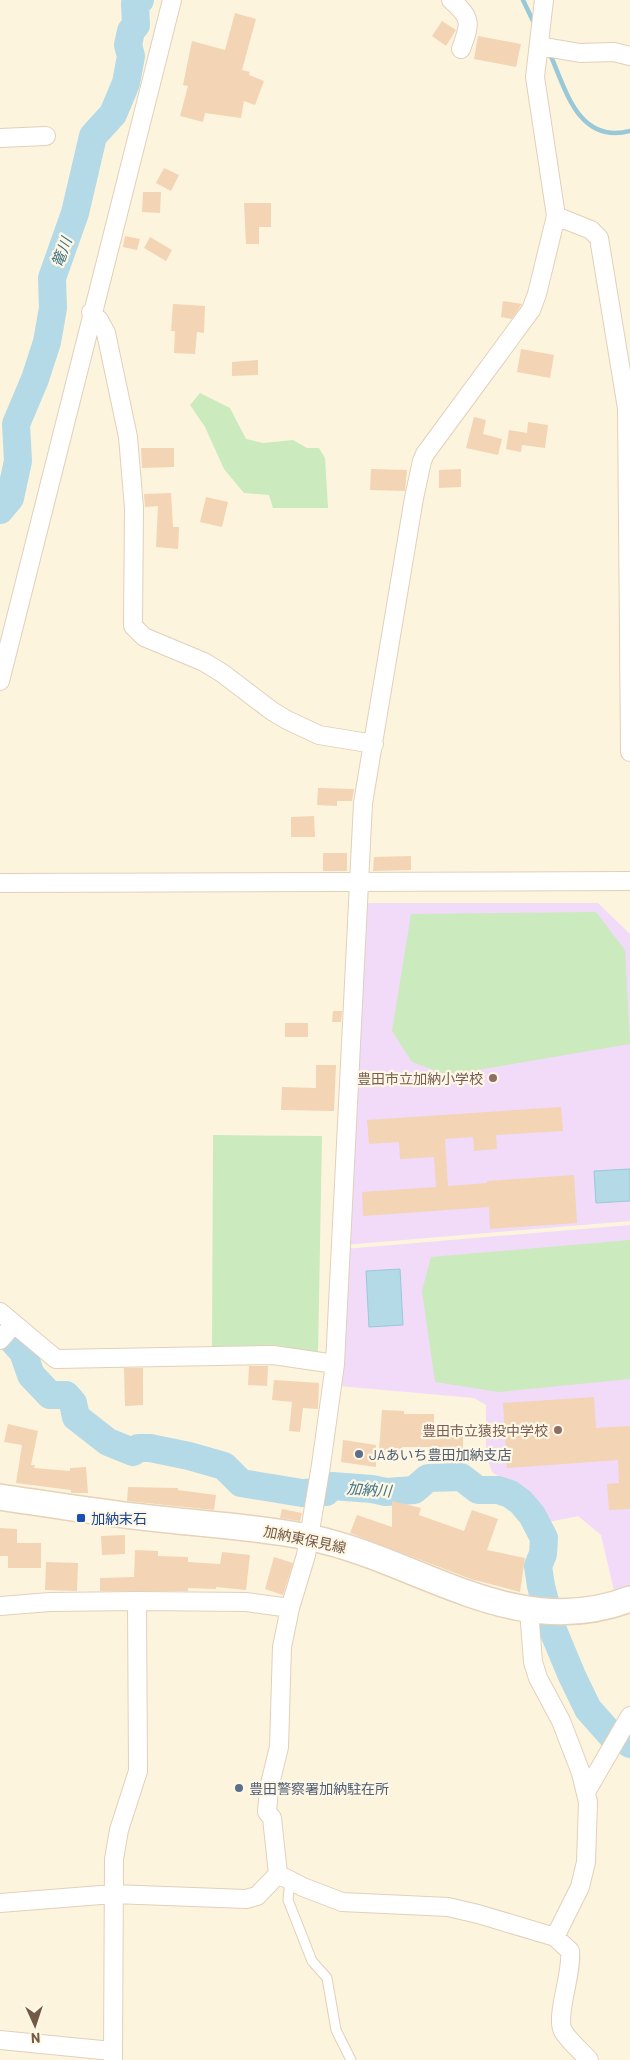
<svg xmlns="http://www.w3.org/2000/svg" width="630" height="2060" font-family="Barlow,'Noto Sans JP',sans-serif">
<rect width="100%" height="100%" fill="#fdf4de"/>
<path fill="#f1dbf9" d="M367 903H598L630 934V1221L344 1245Z
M630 1225V1590L615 1595 601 1535 578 1516 549 1522 536 1500 492 1472 486 1454V1405L474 1398 339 1386 345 1249Z"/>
<path fill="#cbeabd" d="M200 393 230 408 246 439 263 443 293 440 307 448H319L325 458 328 508H273L269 495 244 493 224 469 205 427 190 405Z
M596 912 625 950 630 1044 448 1075 412 1062 392 1031 411 914Z
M213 1135 322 1136 318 1354 212 1351Z
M630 1240V1379L499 1392 435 1382 422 1291 431 1257Z"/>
<path fill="#b3dae6" stroke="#99c8d8" d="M630 1169V1201L596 1203 594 1171Z
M400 1269 403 1325 369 1327 366 1271Z"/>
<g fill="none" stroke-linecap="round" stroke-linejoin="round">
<path stroke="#99c8d8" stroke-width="4.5" d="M523 0 534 23
M550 54C566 90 578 144 630 131"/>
<path stroke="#b3dae6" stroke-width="28" d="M0 510 10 498 18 461 16 424 35 379 47 342 53 308 52 278 75 213 93 136 113 114 126 83 131 56 128 45 131 31 136 25 135 4 140 0
M0 1326 23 1352 31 1375 50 1395H66L73 1403 76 1417 108 1442 133 1452 138 1448H150L189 1456 224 1466 241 1483 302 1493 326 1492 332 1486 372 1489 386 1492 414 1490 428 1478 461 1477 478 1490H498L510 1494 521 1502 532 1515 544 1538 543 1554 538 1566 541 1586 552 1628 572 1676 588 1709 611 1735 626 1739 630 1744"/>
</g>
<path fill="#f3d4b5" d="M235 13 256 19 242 70 250 72 249 75 264 81 255 105 244 101 241 118 205 113 203 122 180 116 188 86 183 85 192 41 225 50Z
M442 21 456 30 446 46 432 36Z
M478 36 521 44 516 67 474 59Z
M164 168 179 175 171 191 156 183Z
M143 192H161L160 213 142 212Z
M244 203H271V227H259V244H246Z
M125 236 140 239 137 250 123 247Z
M150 237 172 250 166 261 144 248Z
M503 301 522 304 512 319 501 317Z
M173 304 205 306 204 333 197 332 195 354 174 353 175 331H171Z
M521 349 554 355 550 378 517 372Z
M258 360V375L232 376V362Z
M474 417 486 420 483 434 502 439 498 455 466 448Z
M528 422 548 425 545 448 522 445 521 452 506 449 509 430 527 433Z
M141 448H174V467L142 468Z
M371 469 407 470 405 491 370 490Z
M461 469V487L439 488V470Z
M171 493 173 527H179L178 549 156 547 158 506 145 507 144 494Z
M206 497 228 502 222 527 200 522Z
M318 788 354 789 352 801H337V806L317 805Z
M314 816 315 837H291V817Z
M323 853H347V871H323Z
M411 856V870L373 871 374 857Z
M333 1011H342L341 1022H332Z
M285 1023H308V1037H285Z
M316 1065H336L334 1111 281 1110 282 1087 316 1088Z
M561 1107 563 1131 496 1135 497 1149 474 1151 473 1137 445 1139 448 1186 487 1183V1181L574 1175 577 1223 490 1229 489 1207 363 1216 362 1192 436 1187 434 1157 400 1159 399 1142 369 1144 367 1120Z
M249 1366H268L267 1386 248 1385Z
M124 1368H143V1405L125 1406Z
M274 1380 319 1383 318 1409 303 1408 300 1432 289 1431 292 1402 272 1400Z
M594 1397 596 1428 630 1426V1509L609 1510 607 1484 619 1483 618 1460 507 1468 503 1403Z
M382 1410 404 1411V1414H434V1433H463V1449H443V1447H402L401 1451 379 1450Z
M8 1424 38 1431 31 1465H35L34 1468 70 1471V1468L86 1467 88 1493H71V1490L16 1483 22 1445 4 1442Z
M343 1440 376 1445V1467L341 1462Z
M128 1487 178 1488V1490L216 1495 214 1510 127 1501Z
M392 1501 421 1508 419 1515 464 1531 472 1510 498 1519 487 1550 525 1558 520 1592 471 1579 350 1533 357 1515 392 1527Z
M282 1509 302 1513 300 1521 280 1518Z
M0 1528 17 1529V1543H41V1568H8V1556H0Z
M125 1535V1554L102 1555 101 1536Z
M135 1550 158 1551V1556L188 1557V1562L220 1564 222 1552 250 1555 246 1590 216 1587V1589L188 1588V1591H100V1578L134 1577Z
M274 1557 293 1563 283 1595 265 1589Z
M46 1562 78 1563 77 1591 45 1590Z"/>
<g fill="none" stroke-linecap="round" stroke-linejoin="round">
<defs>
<path id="service" d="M290 1880 288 1900 312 1961 327 1978 336 2030 351 2060"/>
<path id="minor" d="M451 0C473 19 470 24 461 49
M539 46 580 53 614 52 630 56
M0 138 46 136
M556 216 591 230 599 238 627 408 630 752
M91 312 99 320 106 333 128 437 134 508 133 626 144 637 204 662 222 673 272 711 287 720 319 735 374 744
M0 681 172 0
M0 883 630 881
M0 1312 56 1359 273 1355 335 1364
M0 1340 14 1324
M137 1601 246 1602 290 1608
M0 1606 50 1602 137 1601 138 1771 119 1830 114 1859 113 2060
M529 1610 533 1662 538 1678 561 1721 581 1773 588 1802 586 1862 580 1887 555 1937
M586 1792 630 1716
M278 1874 303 1887 342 1902 448 1907 478 1914 555 1937 570 1951C573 1972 555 2016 563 2031 569 2041 581 2051 589 2060
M0 1903 113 1894 246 1899 257 1896 278 1874 272 1818 267 1812 269 1788 279 1747 282 1647 290 1608 306 1555 321 1465 335 1364 363 803 414 498 422 461 425 454 531 310 537 294 556 216 535 77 544 0
M0 2040 112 2051"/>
<path id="secondary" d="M0 1497C47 1504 95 1512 142 1517 197 1524 253 1526 307 1537 416 1558 514 1644 630 1599"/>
</defs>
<use href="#service" stroke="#e1d0ba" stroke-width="11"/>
<use href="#minor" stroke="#e1d0ba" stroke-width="20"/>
<use href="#secondary" stroke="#e6d2b8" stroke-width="28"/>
<use href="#service" stroke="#fff" stroke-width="9"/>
<use href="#minor" stroke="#fff" stroke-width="18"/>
<use href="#secondary" stroke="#fff" stroke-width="25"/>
</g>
<g fill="#8d6e63" stroke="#fff7e5" stroke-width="2">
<circle cx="493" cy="1078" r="5"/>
<circle cx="558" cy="1430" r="5"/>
</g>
<g fill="#5c6f8a" stroke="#fff7e5" stroke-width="2">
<circle cx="359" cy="1454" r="5"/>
<circle cx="239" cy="1788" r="5"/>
</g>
<rect fill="#1a4fb4" stroke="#fff7e5" stroke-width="2" x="76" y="1513" width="10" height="10" rx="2.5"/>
<g text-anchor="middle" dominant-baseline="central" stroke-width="4.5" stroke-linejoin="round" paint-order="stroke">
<g font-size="14" fill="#785e54" stroke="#fff7e5" text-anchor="end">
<text x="483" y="1078">豊田市立加納小学校</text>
<text x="548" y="1430">豊田市立猿投中学校</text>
</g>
<g font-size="14" fill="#4e5e75" stroke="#fff7e5" text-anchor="start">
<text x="369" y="1454">JAあいち豊田加納支店</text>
<text x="249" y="1788">豊田警察署加納駐在所</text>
</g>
<g font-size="14" fill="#164399" stroke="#fff7e5" text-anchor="start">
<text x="91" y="1518">加納末石</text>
</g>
<g font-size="14" fill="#735a46" stroke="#fff7e5">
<text transform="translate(305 1539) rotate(12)">加納東保見線</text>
</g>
<g font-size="15" font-style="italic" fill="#3f7488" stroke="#fff7e5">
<text transform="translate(61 252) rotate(-70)">篭川</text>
<text transform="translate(369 1489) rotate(4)">加納川</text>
</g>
</g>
<g transform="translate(35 2025) rotate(177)" stroke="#fff7e5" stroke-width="4" paint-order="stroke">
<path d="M0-4L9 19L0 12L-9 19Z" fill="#735a46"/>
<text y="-8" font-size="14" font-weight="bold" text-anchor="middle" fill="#735a46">N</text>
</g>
</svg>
